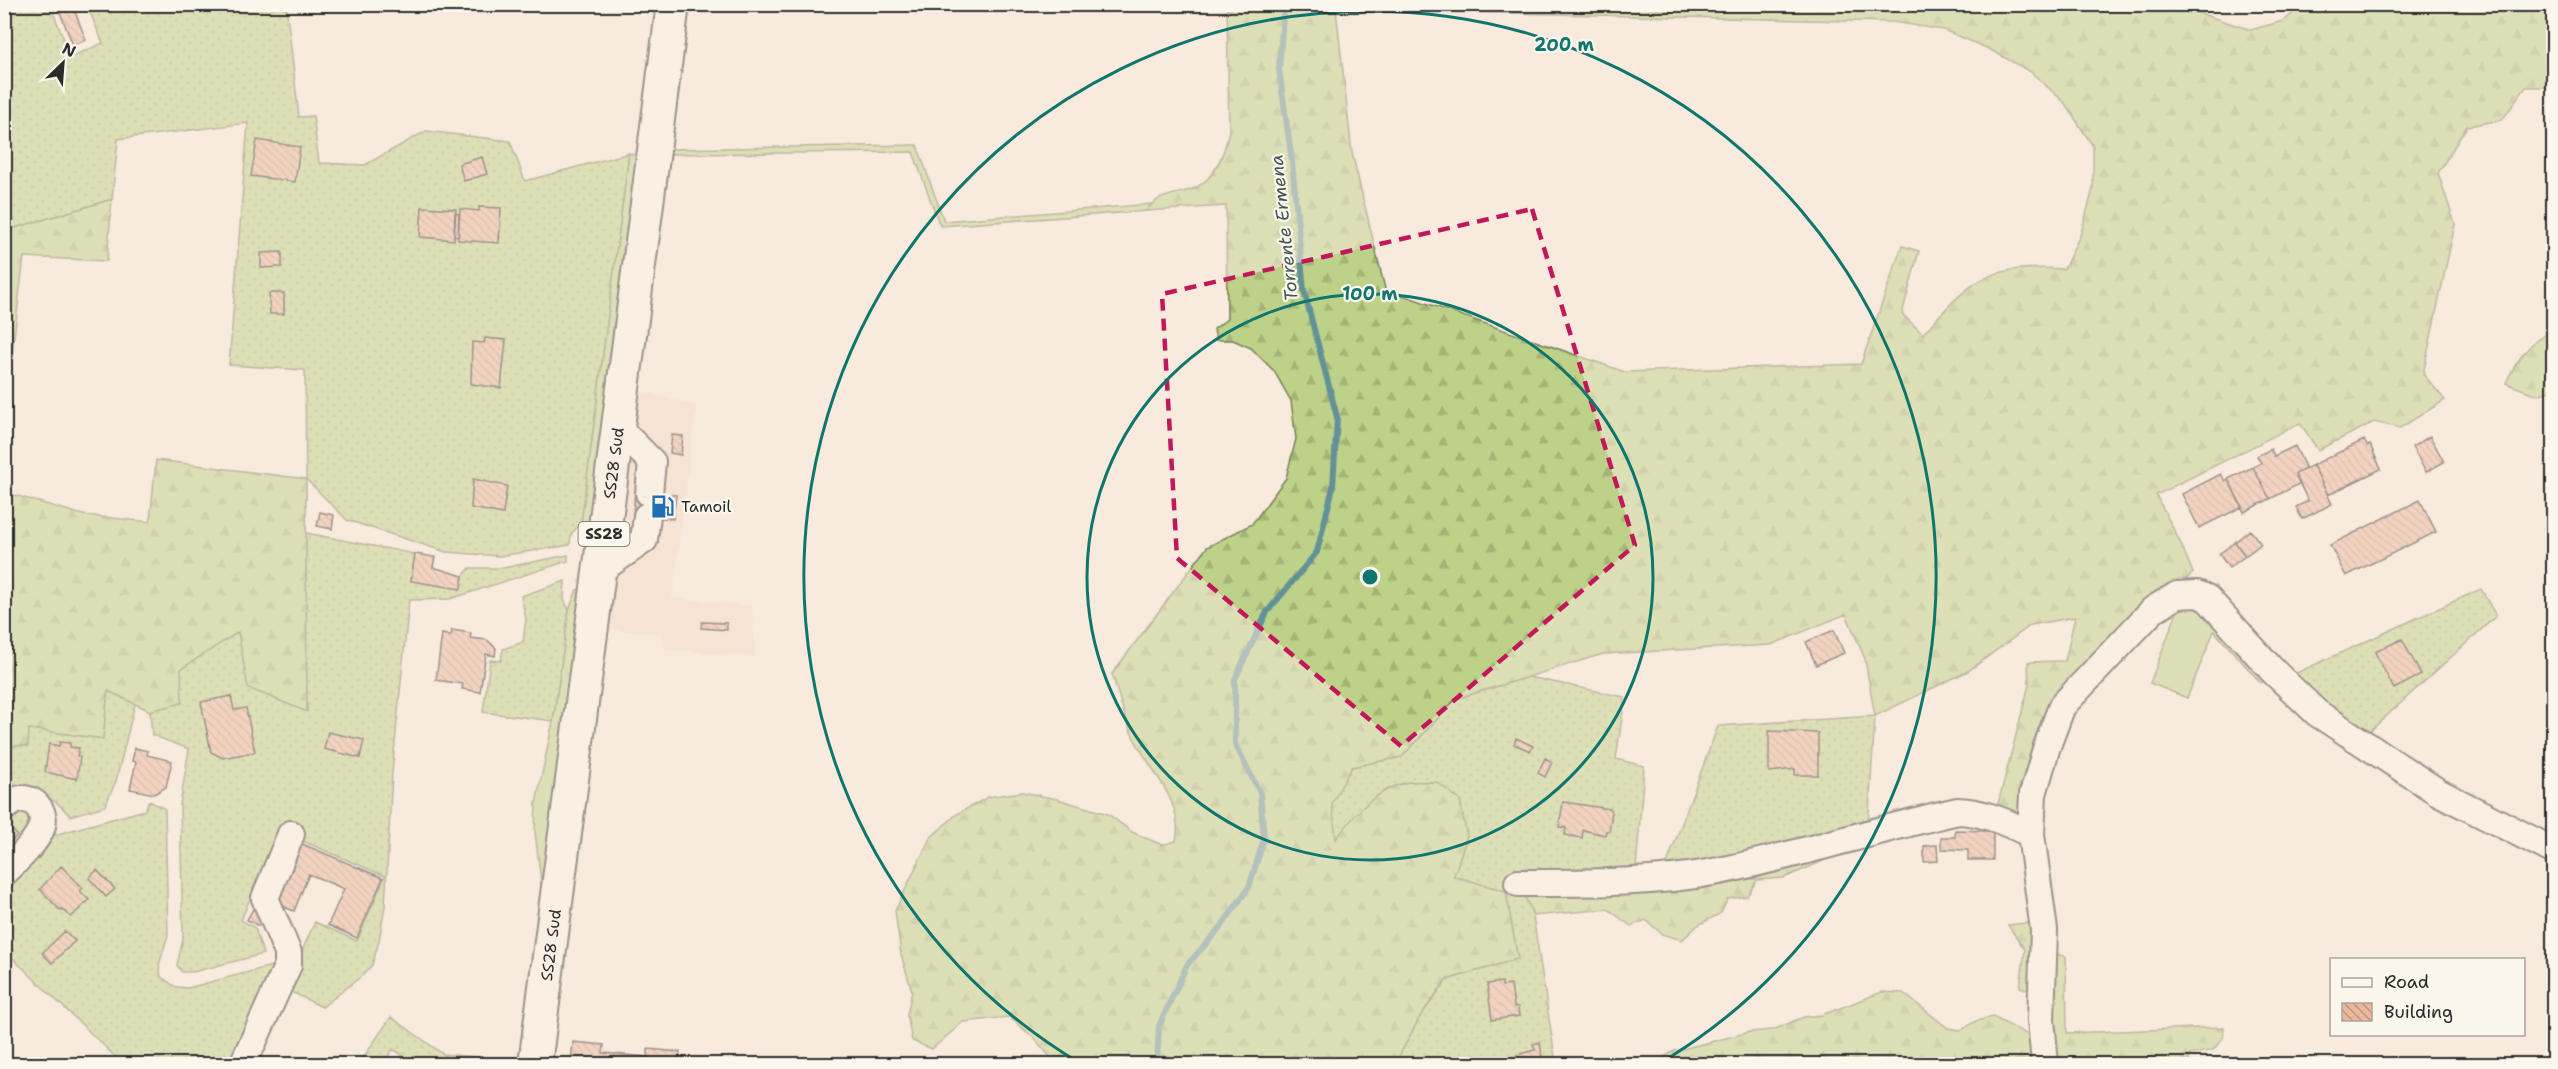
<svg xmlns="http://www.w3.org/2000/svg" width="2558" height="1069" font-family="'Shantell Sans',sans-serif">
<defs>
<pattern id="forest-firs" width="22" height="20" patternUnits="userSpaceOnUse" patternTransform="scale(1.5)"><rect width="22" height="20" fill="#bdd288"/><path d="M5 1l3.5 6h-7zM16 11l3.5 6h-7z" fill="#a3b476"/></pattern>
<pattern id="garden-dots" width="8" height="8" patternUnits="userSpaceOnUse" patternTransform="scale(1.5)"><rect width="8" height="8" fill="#bdd288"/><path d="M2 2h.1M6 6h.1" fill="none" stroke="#a3b476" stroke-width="1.8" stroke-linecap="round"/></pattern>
<pattern id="building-back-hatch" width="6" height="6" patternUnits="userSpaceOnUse" patternTransform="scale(1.5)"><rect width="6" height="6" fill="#ebb79d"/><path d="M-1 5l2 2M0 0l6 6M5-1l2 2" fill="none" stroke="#bf9580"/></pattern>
</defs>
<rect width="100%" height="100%" fill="#f8eadc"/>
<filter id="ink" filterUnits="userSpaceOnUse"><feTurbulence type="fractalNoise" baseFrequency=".0167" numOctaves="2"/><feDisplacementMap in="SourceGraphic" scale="12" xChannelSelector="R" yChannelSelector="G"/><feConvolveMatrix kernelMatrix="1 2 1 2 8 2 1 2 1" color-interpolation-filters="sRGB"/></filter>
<g filter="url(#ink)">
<path fill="#f4dbc9" d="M636 390 696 406 672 598 752 606 755 657 665 649 661 634 603 628Z"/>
<path fill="#bdd288" stroke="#747e5a" stroke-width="1.5" d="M917 145 944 221 1151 204 1147 211 940 226 913 152 666 154V149Z
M629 153 641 158 592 525 581 523Z
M583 589 543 900 535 831 536 803 553 721 569 610 577 590Z
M2178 605 2200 606 2268 678 2261 683 2214 631 2187 698 2150 683 2177 612 2142 634Z
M442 1054 523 1061V1064H457Z"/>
<path fill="url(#forest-firs)" stroke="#747e5a" stroke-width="1.5" fill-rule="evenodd" d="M2171 4 2251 30 2283 21 2304 5H2352L2366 9 2376 4 2553 5V87H2526L2502 120 2467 126 2438 173 2455 224 2423 374 2445 400 2400 428 2374 422 2318 450 2300 423 2156 495 2181 544 2193 573 2069 686 2025 826 1997 808 2029 685 2028 662 2065 661 2075 617 2031 625 1968 671 1875 716 1865 659 1846 614 1771 645 1603 654 1456 699 1402 757 1352 767 1336 838C1355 813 1376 789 1409 782 1417 781 1428 782 1437 782L1460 800 1467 836 1454 876 1506 891 1518 959 1446 980 1420 1017 1395 1064H1056L1035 1039 1009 1017 963 1022 932 1049 912 1041 907 1015 912 991 901 954 895 911 930 838 957 814 988 797 1022 792 1057 799 1108 814 1132 832 1162 845 1176 841C1185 800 1146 767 1131 732 1123 713 1118 693 1112 674L1207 547 1252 524 1286 478 1296 439 1291 401 1274 371 1251 348 1233 340H1216L1214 329 1227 319 1226 206 1147 211C1157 192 1181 196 1197 187 1217 176 1225 151 1229 131L1227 5ZM1336 9 1893 22 1944 30 1987 48 2031 72 2064 102 2093 146V189L2081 233 2064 269C1986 265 1973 278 1923 334L1902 314 1919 251 1902 246 1861 364 1625 372 1385 289 1352 153Z
M112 199 107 261 24 257 5 409V231Z
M2553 332V390L2537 395 2506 383C2515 363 2531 338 2553 332Z
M156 460 306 479 307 712 247 688 238 633 182 703 150 711 108 691 103 739 29 729 28 746H5L4 492 83 515 150 522Z
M1822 854 1823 861 1784 878 1757 880 1747 896 1728 899 1721 913 1698 925 1682 940 1662 934 1646 920 1631 926 1608 909 1533 916 1524 894 1628 895 1708 885Z
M2034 922 2035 992 2020 987 2025 950 2008 925Z
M2052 952 2066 957 2067 1033 2224 1027 2223 1038 2213 1050 2189 1055V1064H2054Z
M1882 992 1903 993 1948 1028 1961 1030 1976 1021 1993 1017 2036 1039 2039 1064H1652L1674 1051 1750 1032 1773 1030 1804 1017 1822 1015Z"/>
<path fill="url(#garden-dots)" stroke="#747e5a" stroke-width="1.5" d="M5 5H50L71 57 103 43 89 10 103 5H286L299 117 313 116 319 163 365 165 426 131 510 141 525 181 629 153 581 523 571 534 570 545 499 556 446 552 347 520 306 479 305 370 229 365 248 123 118 139 112 199 5 231 4 71 12 67 5 52Z
M306 533 415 554 411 581 460 589 463 576 470 568H503L568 555V561L450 599 409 600 392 773 385 906 379 941 372 965 363 975 322 1007 285 989 315 922 357 941 385 876 279 831 241 920 255 928 263 954 193 972H182L177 965 183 939 180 805 189 749 152 735 150 711 182 703 181 669 238 632 248 688 307 712Z
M565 581 564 600 569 610 553 721 483 712 490 660 501 661 503 649 523 642 526 619 521 596Z
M2481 589 2496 616 2370 731 2322 703 2290 676Z
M1529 677 1625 697 1616 759 1644 766 1636 869 1523 870 1512 877 1506 891 1524 894 1533 916 1556 1064H1395L1420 1017 1447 980 1518 959 1506 891 1454 876 1467 836 1460 800 1437 782C1428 782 1417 781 1408 782 1375 789 1355 814 1336 839L1332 803 1352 767 1402 757 1456 699Z
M108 691 135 704 116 781 105 806 70 816C48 790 36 793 5 797V746H28L29 729 103 739Z
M1875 716 1868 827 1694 865 1665 869 1718 726Z
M149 801 165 809 168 935 159 965 161 977 176 987 188 988 283 963 237 1064H123L5 951 4 883 43 838 145 810Z
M23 807 36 819 11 855 5 850 4 817Z
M391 1017 457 1064H416L393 1049 383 1064H359Z"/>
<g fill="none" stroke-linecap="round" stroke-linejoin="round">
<path stroke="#629298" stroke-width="6" d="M1157 1064 1159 1026 1187 965 1221 927 1249 887 1264 839 1260 793 1235 744V679L1267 612 1317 552 1333 487 1337 417 1304 291 1292 161 1279 69 1284 4"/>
</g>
<path fill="url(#building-back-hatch)" stroke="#2b2b2b" stroke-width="1.5" d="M72 4 86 40 73 45 57 5Z
M257 140 300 147 295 182 251 176Z
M482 157 487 174 464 181 459 164Z
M422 207 456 209 454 240 420 237Z
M479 207 501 208 499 243 458 240 460 209 479 211Z
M455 213 459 214 458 237 454 236Z
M282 252V267L261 268V253Z
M269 293H284V314H270Z
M485 338 506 340 501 388 471 384 472 342 484 343Z
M672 435 683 436 681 455 670 453Z
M2430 436 2444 462 2426 472 2412 447Z
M2364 440 2367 446 2370 445 2381 469 2328 495 2313 465Z
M2295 446 2306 469 2295 474 2299 484 2270 499 2253 467 2261 463 2257 456 2271 449 2274 456Z
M2313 465 2332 504 2302 519 2296 507 2308 501 2295 474Z
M2253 467 2270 499 2244 512 2228 479Z
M2221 474 2225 481 2228 479 2242 507 2199 528 2182 494Z
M473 479 507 486 503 514 471 508Z
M635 491 676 495 673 519 633 515Z
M2420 500 2436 532 2346 576 2330 545Z
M320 512 334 515 332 529 317 526Z
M2250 530 2261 544 2245 556 2235 542Z
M2235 542 2245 556 2229 568 2219 554Z
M415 554 435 557 433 567 463 576 461 589 411 581Z
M702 622 727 623V630L701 628Z
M452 630 471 633 470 638 487 640 496 648 495 656 486 654 480 692 462 689 463 684 436 680 442 634 451 636Z
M1834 630 1844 653 1816 665 1806 642Z
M2402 639 2421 675 2394 689 2375 652Z
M231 696 234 710 246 708 255 752 223 758 211 752 201 702Z
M1769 731 1818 733V775H1795V769L1769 772Z
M328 732 364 740 360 758 324 749Z
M1516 738 1533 746 1530 751 1514 744Z
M60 742 70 743V747L79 748 77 756 80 757 77 779 45 772 49 744 59 746Z
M135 748 148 751 147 755 172 761 166 787 154 794 130 789 136 762 132 761Z
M1545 758 1552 762 1545 777 1538 773Z
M1563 802 1610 809 1612 812 1609 831H1606L1605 835 1583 830 1582 838 1565 835 1566 828 1559 827Z
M7 826 17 835 8 845 4 842Z
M1955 830 1993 831V860H1968V850L1941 849V837H1955Z
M295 841 383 878 357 938 328 925 344 889 309 874 294 911 269 901Z
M1937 845 1938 861 1924 862V846Z
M61 866 83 888 80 891 89 900 71 917 62 909 60 910 40 889Z
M97 870 115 889 106 897 89 878Z
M255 905 267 910 259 926 247 920Z
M65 931 75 941 52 963 42 953Z
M1502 982V986L1511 985 1514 1007H1518L1519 1016 1492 1020 1487 984Z
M573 1042 604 1045 603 1053 648 1057V1049L680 1052 678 1064H571Z
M1540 1042 1543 1064H1518L1516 1055 1535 1050 1533 1044Z"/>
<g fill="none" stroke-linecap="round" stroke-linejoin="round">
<defs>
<path id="minor" d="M618 428 652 462 649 493
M599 571 644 540 647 516
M4 807C10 804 15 799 21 799 37 798 47 815 41 829 34 845 17 860 4 873
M1518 883C1585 883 1652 884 1719 871 1799 855 1878 829 1958 811 1985 812 2007 823 2031 834
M243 1064 288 965V953L265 898 291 834
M2045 1064 2041 1020 2044 930 2031 834 2033 794 2047 746 2062 706 2154 609 2177 595 2197 594 2207 598 2273 671 2317 713 2438 792 2554 851"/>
<g id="major">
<path id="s1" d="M535 1064 673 4"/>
</g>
</defs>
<use href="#minor" stroke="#2b2b2b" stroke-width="30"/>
<use href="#major" stroke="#2b2b2b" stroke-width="36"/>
<path stroke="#2b2b2b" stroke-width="4" stroke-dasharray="1.5 4.5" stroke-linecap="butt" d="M2297 1062 2320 1064"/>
<use href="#minor" stroke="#fbf7ec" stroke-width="26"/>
<use href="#major" stroke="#fbf7ec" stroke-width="32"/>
</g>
</g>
<path d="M0 0H2558V1069H0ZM1532 209 1635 545 1401 746 1177 558 1162 294Z" fill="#f8eadc" fill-opacity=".55" fill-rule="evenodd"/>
<path fill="none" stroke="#c2185b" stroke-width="4.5" stroke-dasharray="12 8" stroke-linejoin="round" d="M1532 209 1635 545 1401 746 1177 558 1162 294Z"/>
<g fill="none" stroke="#0f766e" stroke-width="3">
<circle cx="1370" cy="577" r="283"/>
<path d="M1078 1062A566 566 0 1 1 1662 1062"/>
</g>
<defs>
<symbol id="fuel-bare" viewBox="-9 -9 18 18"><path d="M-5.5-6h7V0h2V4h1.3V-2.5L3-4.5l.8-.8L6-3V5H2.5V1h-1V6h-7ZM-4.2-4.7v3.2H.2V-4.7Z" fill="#1f6fb2" stroke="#fbf7ec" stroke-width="2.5" paint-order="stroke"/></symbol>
</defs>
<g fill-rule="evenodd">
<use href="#fuel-bare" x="646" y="490" width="33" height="33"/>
</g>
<g text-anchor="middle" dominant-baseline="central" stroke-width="4.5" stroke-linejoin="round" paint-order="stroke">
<rect fill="#fbf7ec" stroke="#696865" stroke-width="1.5" x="578.5" y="522" width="51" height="24" rx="4.5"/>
<g font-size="15" font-weight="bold" fill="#2b2b2b">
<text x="604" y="534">SS28</text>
</g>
<g font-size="16" fill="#2b2b2b" stroke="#fbf7ec">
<text stroke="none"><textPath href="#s1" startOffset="606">SS28 Sud</textPath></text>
<text stroke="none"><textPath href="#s1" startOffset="120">SS28 Sud</textPath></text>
</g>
<g font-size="16" fill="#2b2b2b" stroke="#fbf7ec" text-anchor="start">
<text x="681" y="506">Tamoil</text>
</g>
<g font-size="18" font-style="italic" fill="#425658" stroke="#fbf7ec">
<text transform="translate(1284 228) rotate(-96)">Torrente Ermena</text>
</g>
</g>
<circle cx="1370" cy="577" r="9" fill="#0f766e" stroke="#fbf7ec" stroke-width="3"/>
<g font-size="18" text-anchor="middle" font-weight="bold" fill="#0f766e" stroke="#fbf7ec" stroke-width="4.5" stroke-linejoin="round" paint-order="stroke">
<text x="1564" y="51">200 m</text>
<text x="1370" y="300">100 m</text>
</g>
<rect width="2558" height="1069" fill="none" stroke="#fbf7ec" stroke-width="24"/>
<rect x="12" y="12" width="2534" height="1045" fill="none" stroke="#2b2b2b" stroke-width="2" filter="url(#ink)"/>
<rect x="2330" y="958" width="195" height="78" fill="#fbf7ec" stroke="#a8a59f" stroke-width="1.5"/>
<rect x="2342" y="978" width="30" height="9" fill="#fbf7ec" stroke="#a8a59f" stroke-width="1.5"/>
<text x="2384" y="988" font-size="18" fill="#2b2b2b">Road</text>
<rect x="2342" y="1003" width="30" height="18" fill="url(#building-back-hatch)" stroke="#a8a59f" stroke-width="1.5"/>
<text x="2384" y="1018" font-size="18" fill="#2b2b2b">Building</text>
<g transform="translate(63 63) rotate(25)" stroke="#fbf7ec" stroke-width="4.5" paint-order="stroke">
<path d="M0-4.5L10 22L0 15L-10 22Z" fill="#2b2b2b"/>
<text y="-9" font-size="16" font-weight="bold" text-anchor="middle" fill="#2b2b2b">N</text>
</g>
</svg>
